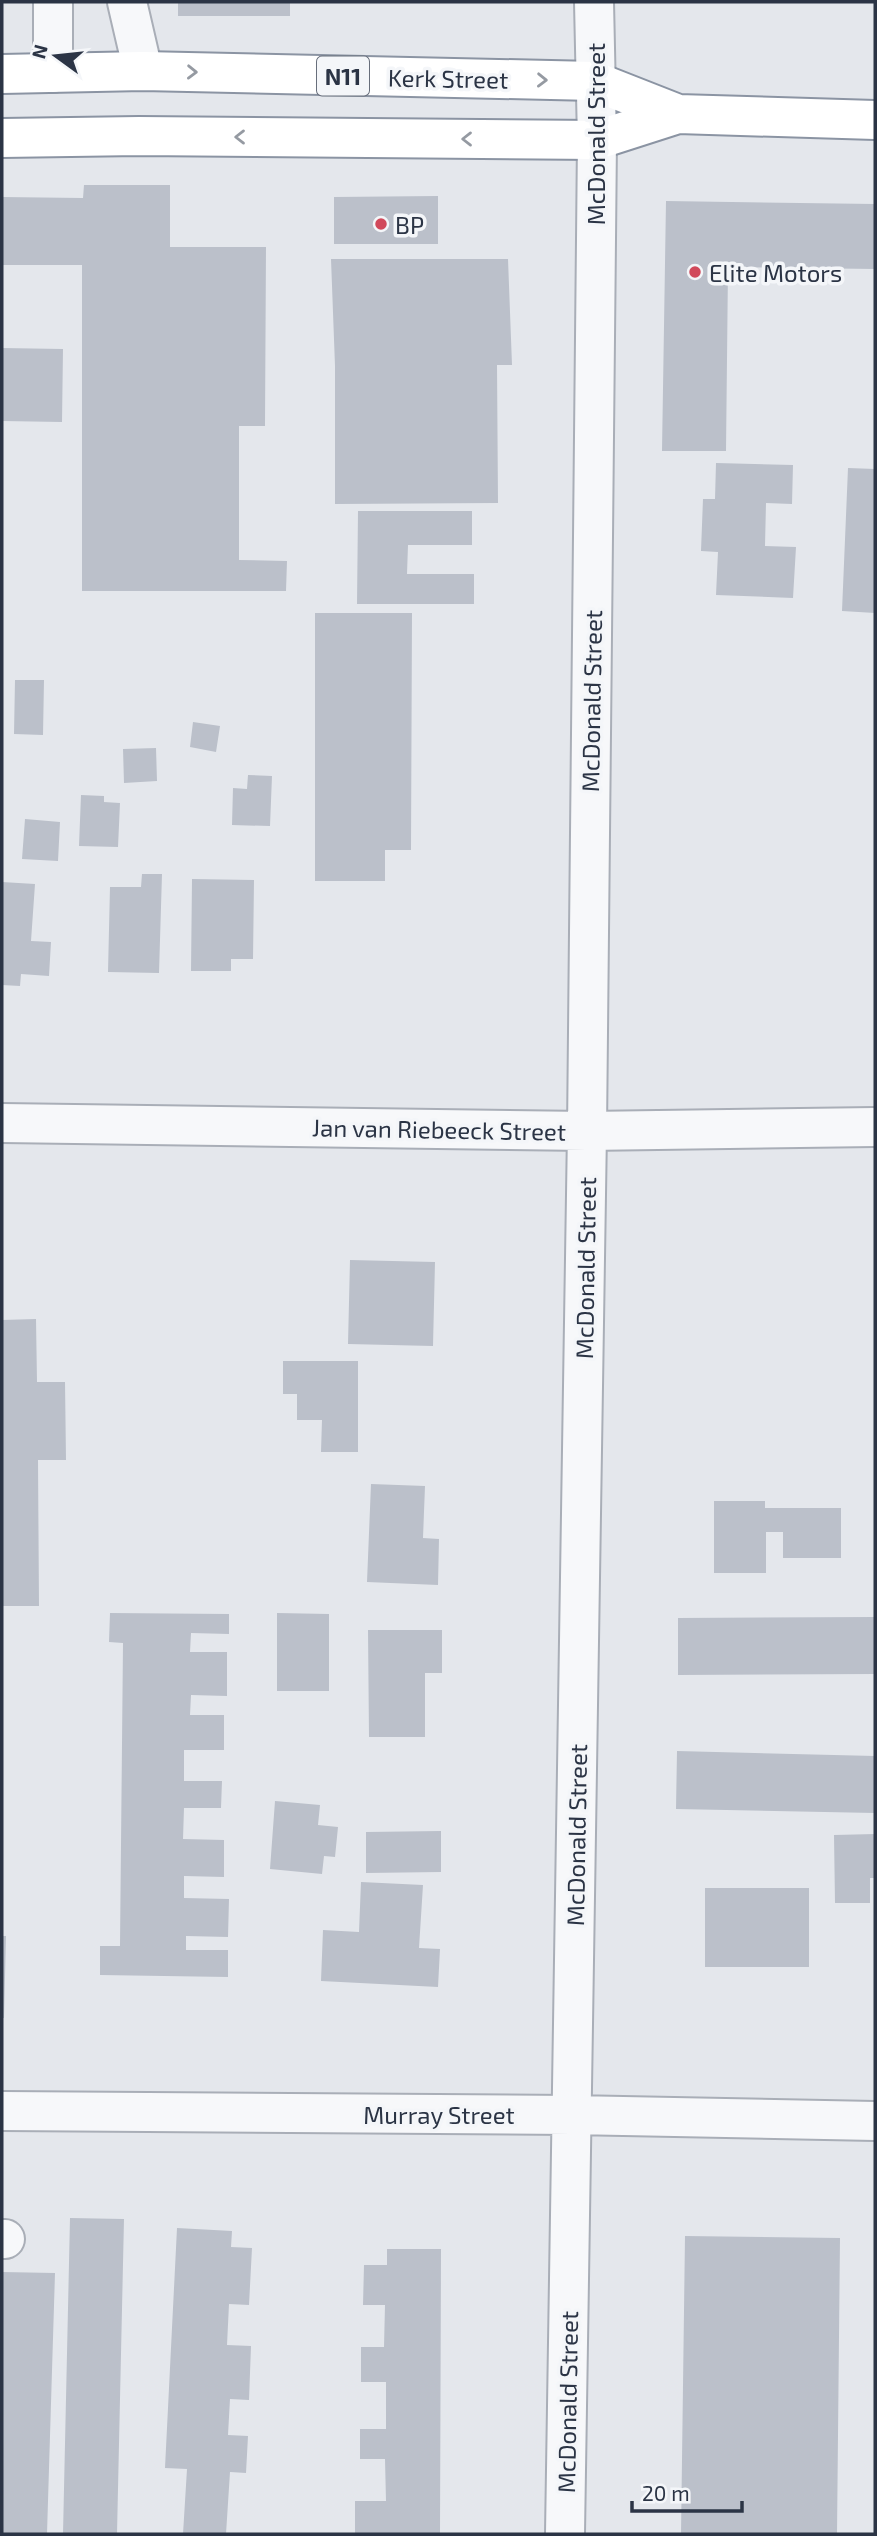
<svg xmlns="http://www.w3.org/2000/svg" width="877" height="2536" font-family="'Exo 2',sans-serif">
<rect width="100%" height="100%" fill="#e4e7ec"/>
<path fill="#bbc0ca" d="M178 2H290V16H178Z
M84 185H170V247H266L265 426H239V560L287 561 286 591H82V265H2V197L83 198Z
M438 196V244H334V197Z
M666 201 875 204V269L728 267 726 451H662Z
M331 259H508L512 365H497L498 503 335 504V366Z
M2 348 63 349 62 422 2 421Z
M716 463 793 465 792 504 766 503 765 546 796 547 793 598 716 595 718 552 701 551 703 499H715Z
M848 468 875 469V613L842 611Z
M358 511H472V545H408L407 574H474V604H357Z
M315 613H412L411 850H385V881H315Z
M15 680H44L43 735 14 734Z
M193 722 220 726 216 752 190 747Z
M156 748 157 781 124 783 123 749Z
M248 775 272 776 270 826 232 825 233 788 247 789Z
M81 795 104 796V802L120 803 118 847 79 846Z
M25 819 60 822 58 861 22 859Z
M142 874H162L159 973 108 972 110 887H141Z
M192 879 254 880 253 959H231V971H191Z
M2 882 35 884 31 941 51 942 49 976 21 974 20 986 2 985Z
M350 1260 435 1262 433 1346 348 1344Z
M36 1319 37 1382H65L66 1460H38L39 1606H2V1320Z
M283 1361H358V1452H321L322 1420H297V1394H283Z
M371 1484 425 1486 423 1538 439 1539 438 1585 367 1582Z
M714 1501H765V1508H841V1558H783V1532H766V1573H714Z
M110 1613 229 1614V1634L191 1633 190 1652H227V1696L191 1695 190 1715H224V1750H184V1781H222L221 1808H184L183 1839 224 1840V1877L184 1876V1898L229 1899 228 1937 186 1936V1950H228V1977L100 1975V1946H120L123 1643 109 1642Z
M277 1613 329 1614V1691H277Z
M875 1617V1674L678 1675V1618Z
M368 1630H442V1673H425V1737H369Z
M677 1751 875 1756V1813L676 1809Z
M275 1801 320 1805 318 1825 338 1827 335 1857 324 1856 322 1874 270 1869Z
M441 1831V1872L366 1873V1832Z
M875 1834V1878H870V1903H835L834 1835Z
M361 1882 423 1885 419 1948 440 1949 438 1987 321 1981 323 1930 359 1932Z
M705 1888H809V1967H705Z
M2 1936H6L4 2018H2Z
M70 2218 124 2219 117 2534H63Z
M177 2228 232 2231 231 2247 252 2248 249 2305 229 2304 227 2345 251 2346 249 2400 230 2399 228 2435 248 2436 246 2473 230 2472 226 2534H183L187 2469 165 2468Z
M685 2236 840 2238 837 2534H681Z
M387 2249H441L440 2534H355V2501H386L385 2459H360V2429H386V2382H361V2347H384L385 2305H363L364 2265H387Z
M2 2272 55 2273 47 2534H2Z"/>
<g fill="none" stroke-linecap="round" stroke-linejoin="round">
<defs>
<path id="minor" d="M127 2 143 71
M53 73V2
M2 1123 587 1131 875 1127
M2 2111 572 2115 875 2121
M2 2239H5
M565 2534 587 1131 597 140 594 2"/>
<path id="highway" d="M2 74 143 71 594 81 678 114 875 120
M2 138 139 136 597 140 678 114"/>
</defs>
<use href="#minor" stroke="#a9aeb7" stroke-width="42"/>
<use href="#highway" stroke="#8b94a3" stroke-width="42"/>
<use href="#minor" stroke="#f7f8fa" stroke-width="38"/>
<use href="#highway" stroke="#fff" stroke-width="38"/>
</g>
<defs><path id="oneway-chevron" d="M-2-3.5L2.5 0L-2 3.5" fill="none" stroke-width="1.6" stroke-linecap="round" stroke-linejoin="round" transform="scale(1.75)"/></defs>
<g stroke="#959aa2">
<use href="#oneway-chevron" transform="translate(192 72) rotate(1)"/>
<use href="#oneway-chevron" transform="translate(542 80) rotate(1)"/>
<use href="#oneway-chevron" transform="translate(240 137) rotate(-180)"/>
<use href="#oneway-chevron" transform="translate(467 139) rotate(-180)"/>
</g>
<g fill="#d1495b" stroke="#f4f6f9" stroke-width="2.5">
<circle cx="381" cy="224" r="7"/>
<circle cx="695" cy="272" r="7"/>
</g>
<g text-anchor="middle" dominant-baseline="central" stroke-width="7" stroke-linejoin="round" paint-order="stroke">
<rect fill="#f4f6f9" stroke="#676e7b" stroke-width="2" x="317" y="56.5" width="52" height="39" rx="5"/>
<g font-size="23" font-weight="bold" fill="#2b3445">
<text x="343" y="76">N11</text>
</g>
<g font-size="24" fill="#2b3445" stroke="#f4f6f9">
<text transform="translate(448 78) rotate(1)">Kerk Street</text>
<text transform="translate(595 134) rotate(-90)">McDonald Street</text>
<text transform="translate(591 701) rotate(-89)">McDonald Street</text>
<text transform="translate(439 1129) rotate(1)">Jan van Riebeeck Street</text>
<text transform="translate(585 1268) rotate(-89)">McDonald Street</text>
<text transform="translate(576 1835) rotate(-89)">McDonald Street</text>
<text x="439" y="2114">Murray Street</text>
<text transform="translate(567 2402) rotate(-89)">McDonald Street</text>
</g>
<g font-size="24" fill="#2b3445" stroke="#f4f6f9" text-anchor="start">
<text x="395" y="224">BP</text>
<text x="709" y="272">Elite Motors</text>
</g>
</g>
<rect width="877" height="2536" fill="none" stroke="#2b3445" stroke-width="7"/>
<g transform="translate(56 56) rotate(285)" stroke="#f4f6f9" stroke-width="5" paint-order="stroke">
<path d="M0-5L12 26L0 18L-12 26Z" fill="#2b3445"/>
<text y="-10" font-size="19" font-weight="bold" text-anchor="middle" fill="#2b3445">N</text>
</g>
<path d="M632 2501v10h110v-10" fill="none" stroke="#2b3445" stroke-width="3.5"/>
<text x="642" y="2501" font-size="21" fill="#2b3445" stroke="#f4f6f9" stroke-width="5" paint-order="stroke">20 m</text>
</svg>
